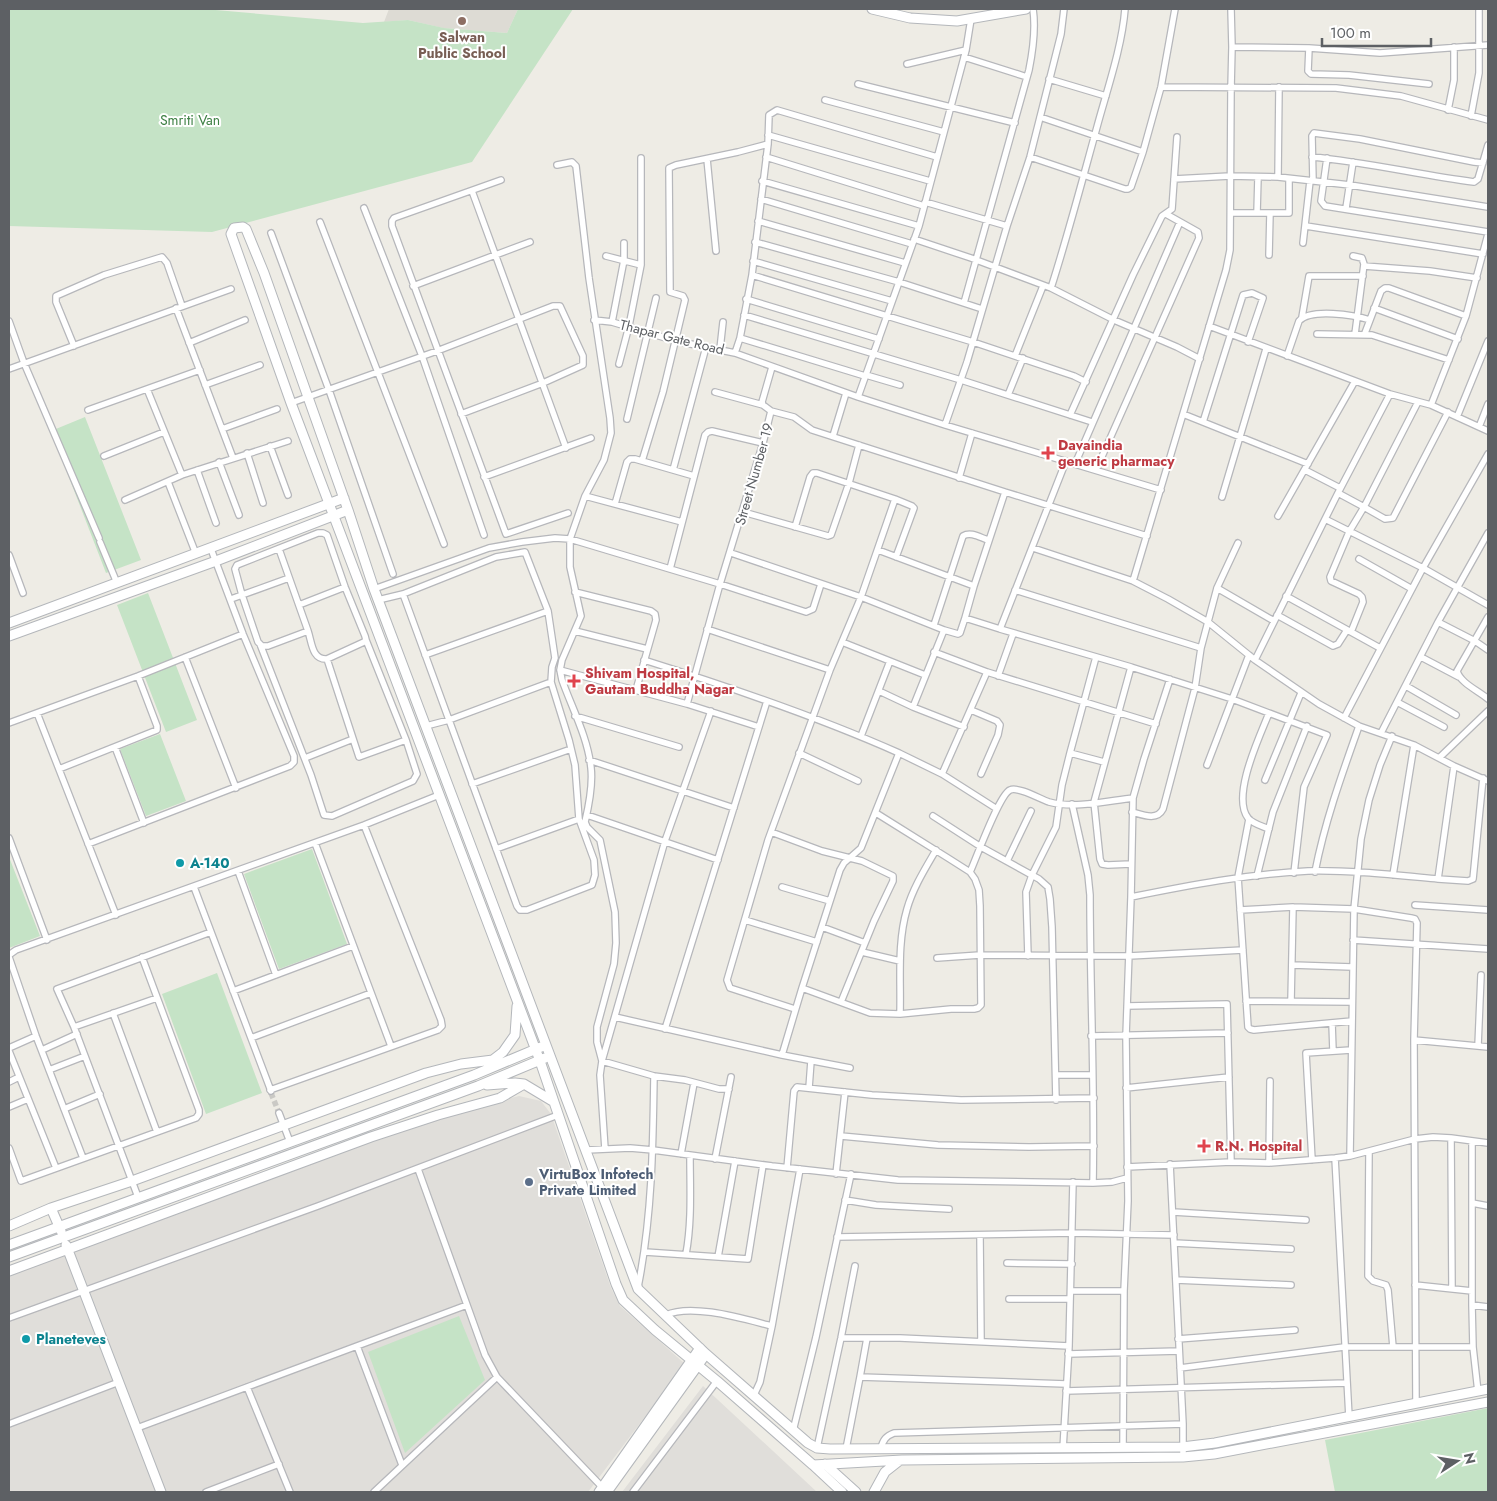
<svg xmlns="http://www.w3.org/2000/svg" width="1497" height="1501" font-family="Jost,sans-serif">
<rect width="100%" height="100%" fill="#eeece5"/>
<path fill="#e0deda" d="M519 1096 541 1101 551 1114 611 1288 620 1306 685 1364 588 1492H9V1275L392 1129Z
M703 1386 817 1492H622Z"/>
<path fill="#dddbd4" d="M389 9H518L507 33 443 28 408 20 384 22Z"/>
<path fill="#c5e3c6" d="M9 9H204L363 23 408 20 444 28 507 33 518 9H573L472 162 212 232 9 226Z
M85 417 141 560 106 573 51 431Z
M148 593 197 720 166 732 117 605Z
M160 734 186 801 146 816 120 749Z
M312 849 347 944 279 969 244 874Z
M9 857 40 936 9 948Z
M217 973 262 1093 206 1114 162 994Z
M459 1316 485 1380 405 1453 368 1352Z
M1488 1408V1492H1335L1325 1440Z"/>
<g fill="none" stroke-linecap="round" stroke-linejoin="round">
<path stroke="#cac9c5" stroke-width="5.5" stroke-dasharray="5.5 3" stroke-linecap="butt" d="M271 1093 279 1113"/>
<defs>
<path id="street" d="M1231 9 1232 47 1231 88 1230 250 1226 270 1133 581 1168 599 1208 622 1255 660 1319 704 1359 726 1414 745 1454 766 1488 781
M1232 47 1309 48 1380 53 1488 45
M1309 48 1308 71 1311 74 1349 75 1429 84
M964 57 1027 77
M907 64 966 50
M1049 79 1106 96
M858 84 1015 123
M1161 87 1336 88 1401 96 1488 120
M825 100 944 132
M1448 110 1454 80V47
M1471 116 1479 73V9
M1040 117 1143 152
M768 135 930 181
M766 157 924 206
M1030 157 1125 189H1128L1131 187 1143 152 1161 87 1175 9
M1312 157C1366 162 1420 175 1474 182L1478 179 1488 145
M1327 158 1321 201 1325 206 1488 232
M707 159 716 251
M557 165 572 162 576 166 589 278 610 418 611 433 604 460 585 496 570 539V567L581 616 562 660 560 670 562 680C572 708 588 738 591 768 593 785 589 805 585 822L587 827 600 840 615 912 616 943 614 964 597 1027V1042L602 1061 654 1076 685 1080 719 1089H729
M1278 177 1279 87
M1174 179 1230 176 1278 177 1350 185 1488 207
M501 180 394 218 392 221V226L506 534 568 513
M762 181 919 226
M1313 181 1312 136 1314 133 1360 139 1474 162 1483 163
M472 191 566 448
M761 199 912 244
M925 202 1007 226
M364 208 422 356 484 535
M1346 208 1353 162
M1231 213H1270L1269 255
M1257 213 1258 177
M1270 213H1289V179
M758 221 905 263
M320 222 444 544
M1306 226 1483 254
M271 233 329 390 393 574
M1488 234 1466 316 1431 405 1488 431
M914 239 971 258 1051 288 1114 320 1177 347 1200 359
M755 242 899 282 982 309
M1303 243 1310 181
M606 256 641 265
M1353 256 1362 258 1364 264 1355 334
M753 261 892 301
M1364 266 1430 271 1477 278
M752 275 973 342 1074 376 1086 382
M413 286 530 242
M1051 288C1068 235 1082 181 1097 127 1107 90 1122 47 1125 9
M746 299 879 339
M964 303 1029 70C1033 50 1036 29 1033 9
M176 308 233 458
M1374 308 1458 339
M744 315 961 380 1092 422
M1302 317 1309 276H1363
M594 320 612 322 676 341 735 353 858 397 945 425 1161 490
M9 321 24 363 99 538
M612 322 624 260V243
M1209 326 1390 394 1431 405
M1365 333 1381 291 1385 288H1389L1466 316
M1317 334 1372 335 1449 360
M740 338 865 376
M189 343 245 320
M74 346 56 302V296L104 275 162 257 167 263 182 306
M720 349 723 322
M735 353 740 338 752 275 768 144 769 115 777 110 937 157
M1015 356 1043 286
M1287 356 1299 321C1311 308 1354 315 1370 320
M619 364 629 326 641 265V158
M9 369 231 289
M866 375 900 385
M205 385 260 365
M147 389 182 475
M715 392 763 405
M1390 394 1338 493 1364 507 1418 402
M1008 395 1023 358
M858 397 919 226 966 50 971 19
M291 403 437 351 553 306H560L583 356V365L543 383 461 414
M88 410 200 370
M771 411 794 417 812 430 1005 492 1147 536
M1183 414 1308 464
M1070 415 1133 275 1162 216 1172 209 1177 137
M1457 417 1488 341
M627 419 656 298
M1203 422 1243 295 1252 293 1263 298 1248 342
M945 425 967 362 1007 226 1030 157 1061 34 1064 9
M1479 427 1488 404
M222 429 277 409
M833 436 846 393
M270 446 288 495
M247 453 263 503
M1488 454 1423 568 1488 605
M104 456 164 432
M642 461 663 392 685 300 683 296 670 292 669 168 676 165 738 152 768 144
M1066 461 1000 629 1131 667 1232 699 1327 735 1304 787 1294 873
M219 462 239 515
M1075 464 1180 222
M197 470 216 523
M673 470 706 347
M1096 470 1199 238 1198 232 1166 214
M1305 470 1340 488
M484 477 591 438
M959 478 972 433
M168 482 196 554
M585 496 682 522
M1222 497 1266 349
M895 499 912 506 914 508 896 557
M125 500 182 475 288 441
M615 504 627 462 630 459H635L694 476
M743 512 828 536 831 535 849 483 859 445
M1278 516 1355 381
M1325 519 1423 568 1344 718
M795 527 810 477 813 473H817L895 499 861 597 830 670
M100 542 117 583
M1033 548 1133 581
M279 549 308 631
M878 550 974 586 1005 492
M731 553 861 597 944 630 913 707
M9 555 23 593
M1359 559 1412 589
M670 569 705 435 708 432 712 431 763 443
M1217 588 1274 621
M374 589 489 548 522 542 555 538 570 539 720 584 806 612 813 609 821 584
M1015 590 1201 648
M575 592 651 611 655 614 656 620 636 690
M1286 596 1380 648
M231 599 242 595 258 642 262 646H268L308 631C312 643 312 660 327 659L364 642 366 640 365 636 345 587 327 535 323 533H318L237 565 235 569 242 595 289 578
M378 600 403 594 496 557 525 552 548 611 555 658 552 667 551 682 569 740 575 765 579 819 594 860 595 875 592 885 527 910H520L517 906 403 594
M299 605 345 587
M1277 615 1333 646 1338 644 1347 630
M1488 617 1457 671C1460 683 1479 691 1488 699
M965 618 974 586
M1438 622 1475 641 1488 650
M934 625 963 536C971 531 981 538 988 540
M707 629 830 670 768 840 727 980 730 988 795 1009
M944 630 958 634 960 633 965 618 1000 629
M575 631 647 649
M1351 632 1363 602 1362 597 1359 594 1331 581 1330 577 1349 532 1364 507 1385 519 1393 518 1448 412
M842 642 925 675
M260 644 311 775 324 815 332 816 413 781 417 774 406 740 366 640
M934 652 987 672 1156 724
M425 655 548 611
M185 657 236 788
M1421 657 1459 677
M327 659 359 757 406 740
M644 660C730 687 816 716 899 753L861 848 844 863 840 870 802 988 782 1055
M1255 660 1338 493
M1131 667 1094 802 1100 859 1102 864 1108 865 1131 864
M560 670 687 704 759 727
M998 676 1013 634
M1406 686 1456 715
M879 691 913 707 964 727
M1397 702 1444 727
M687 704 720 584 763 443 771 411 763 405 762 402 772 367
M971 710 997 721 1000 725 998 735 981 774
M37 713 116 915
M575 716 679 747
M9 723 138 676 243 634
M426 726 449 720 551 682
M1381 733 1438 622 1488 533
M861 736 890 661
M115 747 144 823
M799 753 858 781
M899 753 942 774 997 809
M1070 753 1104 762
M305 758 353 739
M1439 758 1488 711
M589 760 734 808
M1207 765 1249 655
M59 769 157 730V726L138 676
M942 774 987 672
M1265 780 1301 693
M472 784 571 749
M1072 804 1088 875 1090 895C1090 991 1095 1087 1093 1183
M1132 812C1143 815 1157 821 1163 809L1195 688 1201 648 1217 588 1238 543
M587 815 718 860
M933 816 981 847 1039 879 1048 887 1050 899 1052 927 1056 1100
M1249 819 1238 877 1248 1027 1250 1029 1254 1030 1352 1021
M1269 829C1262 826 1253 824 1248 818 1231 796 1260 736 1269 713
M771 832 822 851 862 861 893 876V881L874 921 841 1002
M9 838 47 940
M315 843 391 1046
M88 844 290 766 294 762V756L243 634 211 549
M496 849 579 819
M1007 861 1031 811
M238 871 276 975
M970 872C976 859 999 795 1010 790 1018 786 1040 799 1049 802 1075 809 1107 801 1133 798
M1315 872C1325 821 1342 774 1359 726
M1393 875 1414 745
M1257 876 1273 812 1307 726
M1438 879 1468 881 1473 879 1483 778
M194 887 271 1091
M782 887 830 901
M1131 897 1133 798 1144 759 1170 679
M1415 905 1488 910
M1293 907 1354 909 1411 918 1415 919 1417 923 1414 1040 1416 1404
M1240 910 1293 907 1291 1001
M745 920 817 942
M822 927 865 943
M1353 940 1488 949
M862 952 900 961
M9 955 16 950 364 825 439 795
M1028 956 1026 892 1032 875 1056 827 1062 785 1070 753 1096 657
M9 957 36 1036 83 1158
M937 958 980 955 1129 956 1243 950
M1292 965 1352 967
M802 988 870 1013 900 1014 951 1009H974L978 1008 981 1005 980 906 979 890 975 879 970 872 948 858 876 813
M233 991 353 946
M1246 1001 1352 1002
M1127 1006 1227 1004 1231 1162
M113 1013 157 1132
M900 1014C901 979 897 943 907 909 913 888 925 869 936 850
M615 1017 782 1055 850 1068
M1332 1023 1333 1051
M74 1027 157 998
M665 1029 767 701
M1091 1036 1228 1033
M251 1038 371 993
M1414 1040 1488 1047
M1478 1046 1481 975
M9 1048 36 1036
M42 1050 77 1034
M9 1051 56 1168
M49 1070 85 1056
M1056 1075H1092
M9 1082 19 1077
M809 1088 811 1061
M1126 1088 1229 1077
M270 1090 438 1030 442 1026 441 1020 364 825
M9 1107 28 1099
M64 1109 100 1094
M279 1113 290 1142
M841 1136 938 1145 1029 1147 1094 1146
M1451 1138 1452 1289
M9 1148 21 1181 196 1118 199 1114V1110L142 957
M605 1149 600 1075 602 1061 665 841 711 711
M586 1150 630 1148 653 1150 772 1166 898 1180 1093 1183 1112 1182 1127 1178
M1369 1152 1368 1276 1373 1281 1386 1285 1388 1290 1393 1347
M681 1154 694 1083
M1350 1156 1354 909 1361 839 1369 800 1380 765 1392 736
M1335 1158 1349 1417
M715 1159 731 1077
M1312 1160 1306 1053 1351 1050
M1269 1163 1270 1081
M1170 1164 1183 1424V1457
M1127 1167 1231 1162 1269 1163 1335 1158 1350 1156 1415 1139 1433 1137 1451 1138 1488 1143
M787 1168 794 1091 797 1087 872 1095 961 1100 1094 1098
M418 1169 485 1355 497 1377 604 1489
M836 1174 845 1092
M138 1197 74 1027 57 989 211 932
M845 1200 876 1205 949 1209
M1472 1203 1488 1206
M1173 1212 1306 1220
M980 1236 981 1341
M837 1237 1073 1233 1174 1235
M1174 1243 1291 1249
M645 1252 748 1259 763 1165
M686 1254C692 1221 690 1189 690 1155
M718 1257 735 1161
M1007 1263 1072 1264
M1176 1280 1291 1285
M1415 1285 1472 1291
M638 1287C652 1217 653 1147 654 1076
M1071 1291H1124
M1009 1299H1070
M1472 1305V1141
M666 1315C692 1303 744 1319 772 1326
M9 1318 318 1206 558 1115
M841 1338H900L1069 1346
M1178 1339 1295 1330
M357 1346 402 1465
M1068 1354 1179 1351
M1180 1368 1344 1347H1473
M860 1377 867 1338
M247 1387 290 1492
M1066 1391 1346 1383
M1478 1392 1473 1347 1472 1305 1488 1307
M754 1395 760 1382 772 1326 800 1169
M9 1424 119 1382
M137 1428 467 1305
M793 1431 816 1337 851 1174
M817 1448 841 1338 855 1266
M881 1448C883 1440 886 1436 894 1433L1183 1424
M1123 1448 1124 1291 1128 1201 1126 1036 1131 897C1190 885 1248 874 1308 871 1351 870 1395 875 1438 879L1454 766
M846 1449 860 1377 1066 1384
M1063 1449 1069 1346 1073 1182
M206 1492 279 1464
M374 1492 497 1377
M633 1492 717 1381"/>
<path id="secondary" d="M872 9 910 18 957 21 1026 9
M9 623 344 498
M9 636 216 561 348 510
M490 1062 503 1052 515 1035 517 1006
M487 1085 515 1083 524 1084 554 1102
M51 1208 61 1231
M9 1226 51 1208 132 1181 426 1073 461 1064 493 1060
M9 1245 474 1075 541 1047
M66 1245 161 1492
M9 1257 478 1086 545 1058
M9 1271 371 1137 438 1115 500 1098 524 1084
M825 1464 856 1492
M813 1465 902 1460 1183 1457 1214 1454 1488 1402
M599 1492 700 1348
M607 1492 706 1354
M842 1492 813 1465 717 1381 655 1330 623 1300 616 1284 540 1061 291 403 231 234 234 228 243 227 246 229 264 273 348 510 374 589 638 1289 706 1354 808 1443 817 1448 830 1449 1182 1447 1215 1443 1488 1389
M874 1492 885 1472 899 1461"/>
</defs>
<use href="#street" stroke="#b6b7bb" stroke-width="8"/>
<use href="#secondary" stroke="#b4b7bb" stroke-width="11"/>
<use href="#street" stroke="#fff" stroke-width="5.5"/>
<use href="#secondary" stroke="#fff" stroke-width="9"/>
</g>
<circle fill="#8d6e63" stroke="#fff" stroke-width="2" cx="462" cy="21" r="5"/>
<g fill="#e0444e" stroke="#fff" stroke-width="2">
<path d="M1045.5 445.5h5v5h5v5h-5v5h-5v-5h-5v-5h5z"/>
<path d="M571.5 673.5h5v5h5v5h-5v5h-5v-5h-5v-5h5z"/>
<path d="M1201.5 1138.5h5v5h5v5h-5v5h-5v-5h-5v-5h5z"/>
</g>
<g fill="#0f9aa8" stroke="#fff" stroke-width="2">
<circle cx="180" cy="863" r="5"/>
<circle cx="26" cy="1339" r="5"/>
</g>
<circle fill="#5c6f8a" stroke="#fff" stroke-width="2" cx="529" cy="1182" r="5"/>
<g text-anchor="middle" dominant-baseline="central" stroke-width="4" stroke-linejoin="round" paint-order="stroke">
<g font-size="14" font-weight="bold" fill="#785e54" stroke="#fff">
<text x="462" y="37">Salwan<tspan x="462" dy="16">Public School</tspan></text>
</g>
<g font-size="14" fill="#3f8145" stroke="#fff">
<text x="190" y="120">Smriti Van</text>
</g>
<g font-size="14" fill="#5d6064" stroke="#fff">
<text transform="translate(672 337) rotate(14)">Thapar Gate Road</text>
<text transform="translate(754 474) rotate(-74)">Street Number 19</text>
</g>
<g font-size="14" font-weight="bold" fill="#be3a42" stroke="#fff" text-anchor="start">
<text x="1058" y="445">Davaindia<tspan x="1058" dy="16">generic pharmacy</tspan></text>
<text x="585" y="673">Shivam Hospital,<tspan x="585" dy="16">Gautam Buddha Nagar</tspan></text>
<text x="1215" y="1146">R.N. Hospital</text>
</g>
<g font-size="14" font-weight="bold" fill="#0d838f" stroke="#fff" text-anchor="start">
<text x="190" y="863">A-140</text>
<text x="36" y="1339">Planeteves</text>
</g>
<g font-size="14" font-weight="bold" fill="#4e5e75" stroke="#fff" text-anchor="start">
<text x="539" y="1174">VirtuBox Infotech<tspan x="539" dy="16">Private Limited</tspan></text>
</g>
</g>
<rect width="1497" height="1501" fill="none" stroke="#5d6064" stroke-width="20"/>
<g transform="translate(1457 1461) rotate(78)" stroke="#ffffff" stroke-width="4" paint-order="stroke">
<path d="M0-4L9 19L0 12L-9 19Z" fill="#5d6064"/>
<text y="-8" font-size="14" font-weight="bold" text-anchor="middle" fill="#5d6064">N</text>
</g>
<path d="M1322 38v8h109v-8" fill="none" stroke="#5d6064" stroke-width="2.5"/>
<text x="1330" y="38" font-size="15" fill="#5d6064" stroke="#ffffff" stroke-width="4" paint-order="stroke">100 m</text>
</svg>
